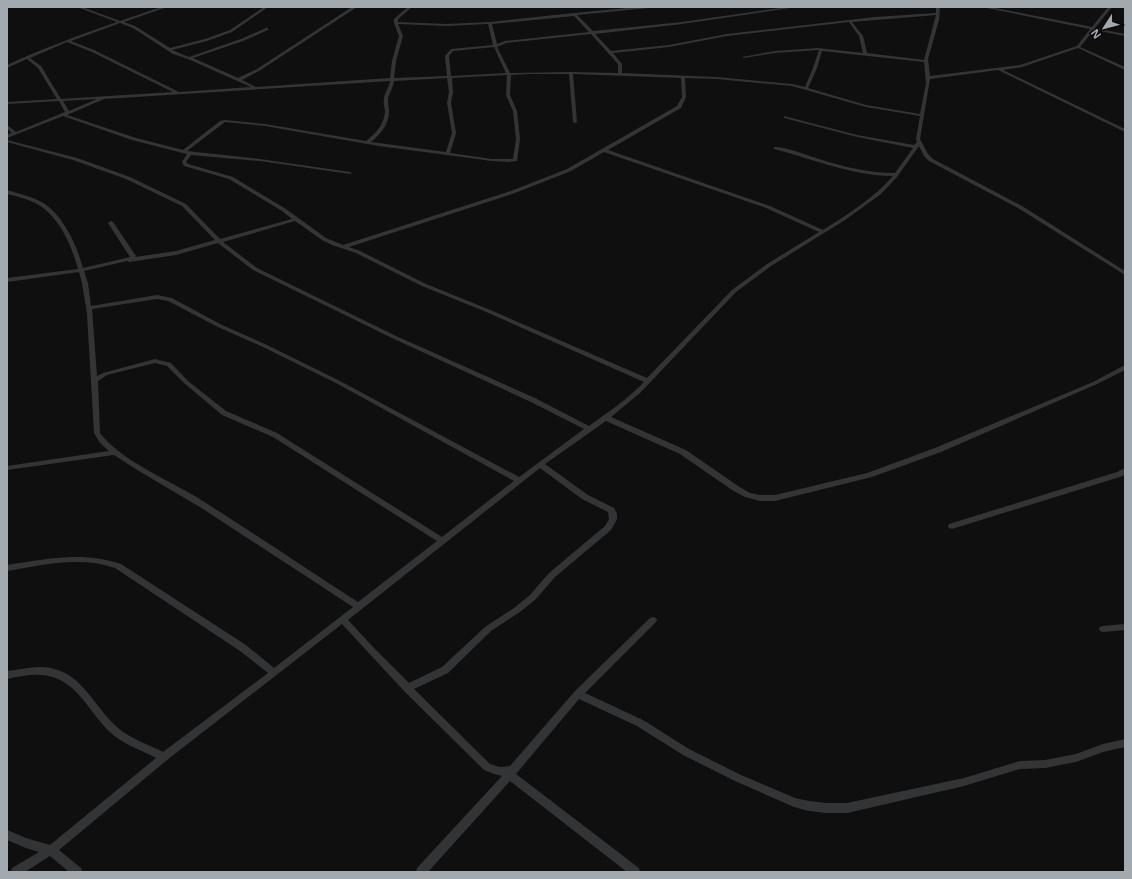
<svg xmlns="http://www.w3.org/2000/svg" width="1132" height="879" font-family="'Open Sans',sans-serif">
<rect width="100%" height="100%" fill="#0f0f10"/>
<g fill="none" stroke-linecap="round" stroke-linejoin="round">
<path fill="#323436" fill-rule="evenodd" d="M77 7H82L120 21 161 7H167L124 22 135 26 170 48 205 39 230 30 264 7H268L232 32 207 41 172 50 189 57 241 39 266 28H268V30L243 41 193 58 238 78 257 69 352 7H357L259 71 242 80 256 87 390 78 392 61 399 36 394 23V19L408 7H412L398 19V22L446 24 490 22 574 13 638 7H651L649 8 577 15 593 31 682 22 787 7H797L682 24 595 34 611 51 669 45 727 34 875 17 936 13V7H940L939 20 928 59 930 76 1020 65 1077 46 1090 29 982 7H990L1092 27 1108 7H1112L1095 28 1125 34V36L1094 30 1080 47 1125 67V70L1078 48 1022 67 1003 70 1125 129V132L998 70 930 79 920 139 928 154 933 159 1022 206 1125 271V275L1018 208 929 161 924 156 919 146 897 177 881 194 845 220 771 266 736 292 640 393 611 417 686 450 738 486 750 493 760 495H775L867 473 935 448 1093 382 1125 365V370L1097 384 941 452 872 477 775 501H760L745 497 732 490 680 454 606 421 545 464 588 495 614 508 617 514V519L611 530 555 577 536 599 520 612 491 631 448 673 414 689 490 764 500 767 510 766 575 691 650 618 653 617 656 618 657 620 656 622 585 693 643 720 689 749 741 775 795 798 809 801 826 803H847L964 778 1020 761 1045 760 1076 754 1103 744 1125 739V747L1103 752 1076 762 1045 768 1020 769 964 786 847 813H826L809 811 794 807 735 781 683 755 637 726 579 699 516 774 639 868 640 872H627L510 781 428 872H416L417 868 502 776 494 774 484 770 404 691 342 624 167 760 59 850 81 868 82 872H69L50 856 25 872H11L12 868 39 852 26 848 7 840V830L26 838 50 845 156 758C141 750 123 744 111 733 88 712 76 676 40 675 29 674 18 677 7 679V671C18 670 29 667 41 667 81 668 91 704 117 727 130 739 148 744 163 752L268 673 240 651 115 568C80 556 43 565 7 571V565C47 559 81 551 121 564L246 645 274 668 353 607 203 509 134 468 114 455 7 470V466L109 451 100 443 94 433 87 314 82 283 79 272 7 282V278L78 269C72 246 59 216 37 204 28 199 17 196 7 194V190C20 194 34 197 45 204 64 217 77 246 83 268L130 257 108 223 111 221 113 222 136 256 135 257 176 251 215 240 182 206 126 179 73 160 7 142V140L77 158 130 177 186 204 220 239 292 219 282 211 229 179 184 166 182 162 187 154 132 140 63 116 7 138V135L12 133 7 128V125L16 132 65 112 59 101 7 104V102L57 99 38 68 27 59 7 68V65C42 49 79 35 117 22ZM936 15 924 60 867 53 863 36 852 22ZM574 16 589 32 505 41 497 44 492 24ZM849 22 859 36 863 53 818 48 775 51 742 57 744 58 775 53 819 50 813 68 805 87 792 84 717 77 622 73V64L613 53 669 47 727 36ZM120 23 133 28 173 54 188 59 251 87 179 92 94 50 71 41ZM398 24 446 26 488 24 493 45 451 49 445 56 447 76 394 78 396 61 403 36ZM591 34 618 64V73L571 72 510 73 497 47 506 43ZM67 42 92 52 173 92 61 99 41 66 30 58ZM494 47 506 73 451 76 449 56 453 51ZM822 51 924 62 926 83 920 114 866 105 808 88 817 68ZM530 74H569L573 122 575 123 577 122 573 74 681 78 682 97 677 106 567 169 511 191 343 245 326 238 286 209 233 177 188 164 186 162 191 155 260 161 350 174 352 173 350 172 260 159 187 151 225 122 265 126 379 146 492 161 509 162 517 161 520 139 517 111 510 95 511 75ZM507 75 506 95 513 111 516 139 513 159H492L450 153 456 133 451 103 453 92 452 78ZM447 78 449 92 447 103 452 133 446 152 371 142C380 135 389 124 389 112 389 108 388 104 388 99 389 94 393 88 394 81ZM685 78 717 79 792 86 866 107 920 116 916 139 917 142 914 145 857 135 784 116V118L857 137 913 148 895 173C869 173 844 167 819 159 806 155 787 147 774 147V149C814 159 852 176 893 176 874 198 848 214 823 230L770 206 608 150 681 108 686 97ZM390 81C389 88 384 94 384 99 383 104 385 108 385 112 384 125 375 134 366 141L265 124 225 120 220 121 183 150 136 138 67 115 104 99ZM97 99 69 111 63 101ZM604 152 766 208 819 232 767 264 732 290 647 378 488 309 426 284 360 251 349 247 515 193 571 171ZM295 221 322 240 332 245 356 253 422 286 484 311 644 382C628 399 608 412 589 426L535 398 396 336 257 268 223 242ZM218 243 253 270 392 338 531 402 584 429 519 477 340 381 267 345 222 325 172 298 157 295 91 306 88 283 84 271 127 261 129 262 176 255ZM157 299 168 301 218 327 263 347 336 383 514 481 442 537 277 433 226 411 188 381 171 363 155 359 103 373 97 376 92 309ZM155 363 167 366 184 383 222 415 273 437 437 541 358 602C305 568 252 532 198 498 169 480 120 460 100 433L98 381 107 375ZM540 468 582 499 608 512 609 519 605 526 549 573 530 595 514 608 485 627 442 667 409 683 375 649 348 620Z
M1125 468V474L1123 476 952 529 949 528 948 526 949 524 1117 472Z
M1125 624V630L1103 632 1100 631 1099 629 1100 627 1103 626Z"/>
</g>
<rect width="1132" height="879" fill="none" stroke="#a2a9af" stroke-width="16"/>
<g transform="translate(1104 28) rotate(234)" stroke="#0a0a0b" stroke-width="3" paint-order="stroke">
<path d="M0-3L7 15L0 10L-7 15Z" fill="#a2a9af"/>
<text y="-6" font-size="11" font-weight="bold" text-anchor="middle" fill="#a2a9af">N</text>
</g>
</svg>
